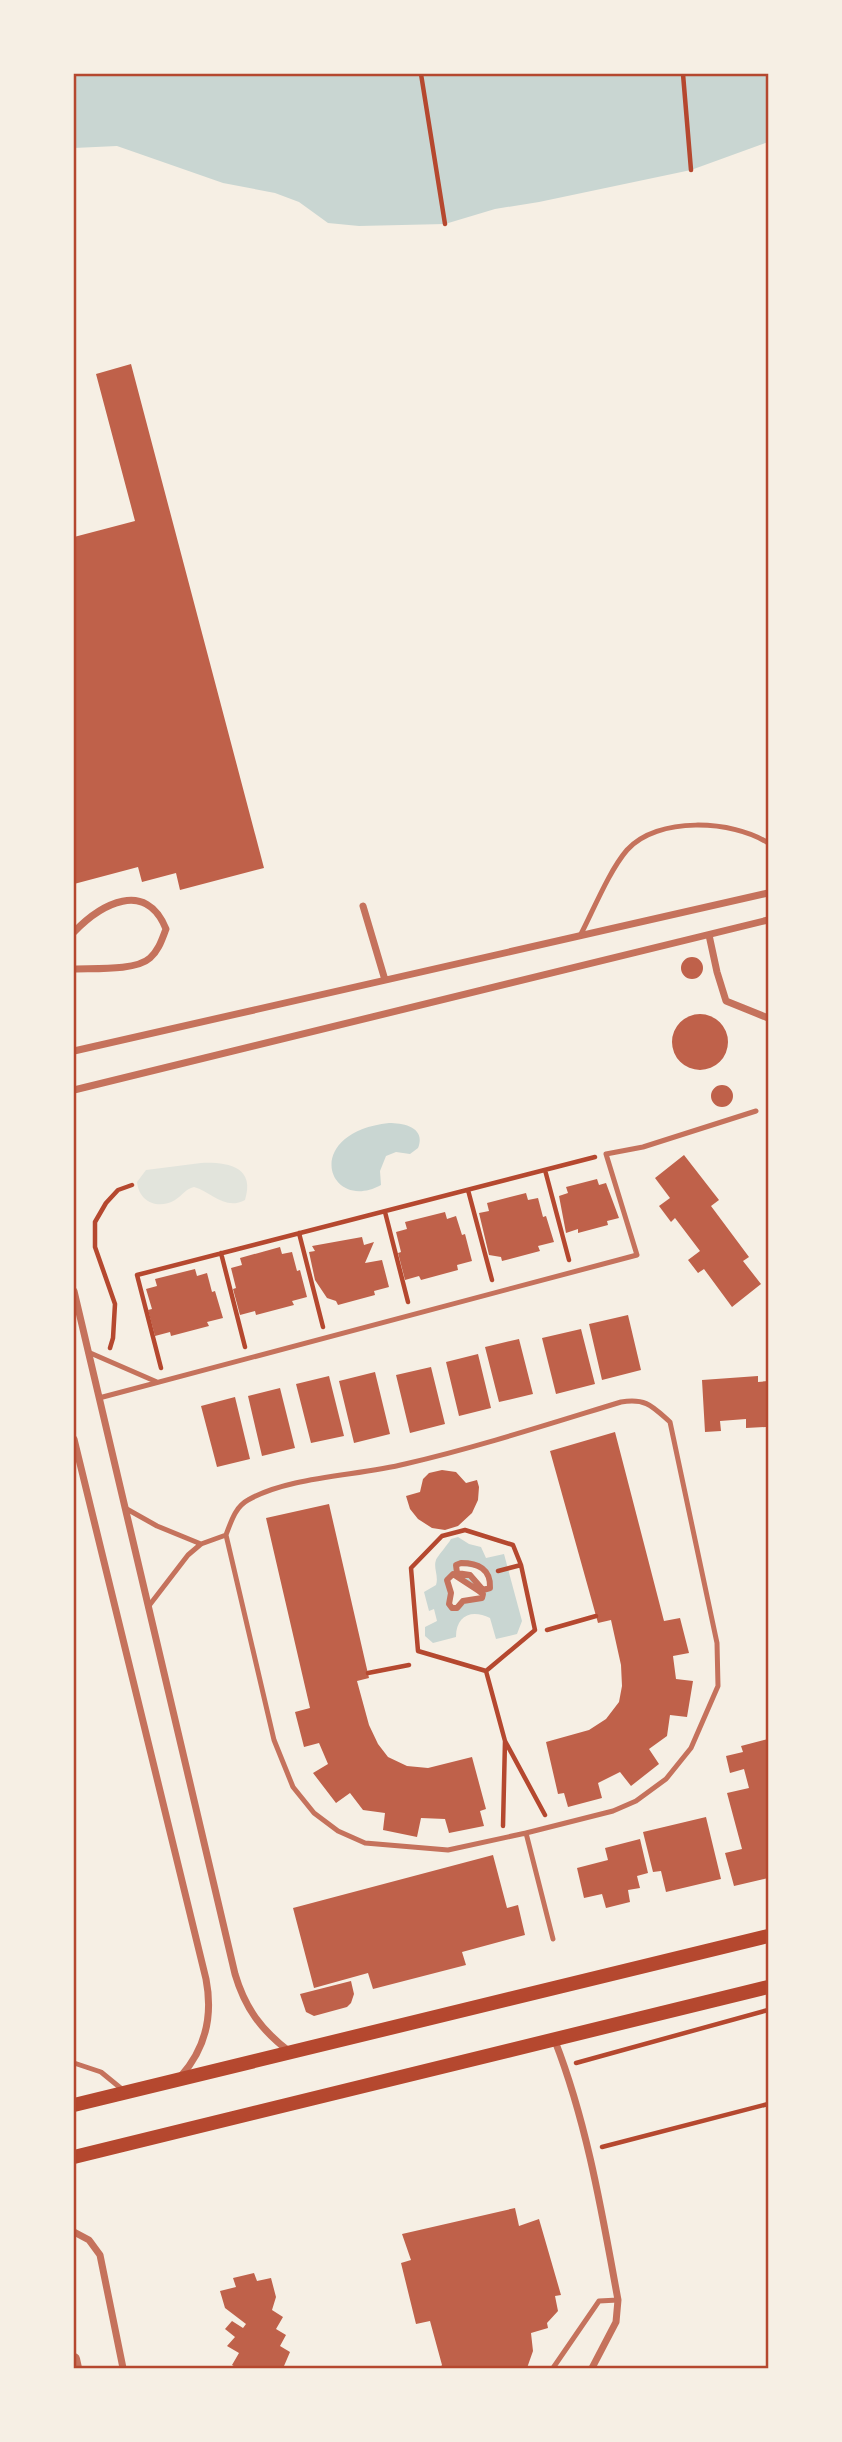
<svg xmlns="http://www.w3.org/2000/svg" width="842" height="2442" font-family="'Fira Sans Condensed',sans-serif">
<rect width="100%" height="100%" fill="#f6efe4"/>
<path fill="#e2e4dc" d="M201 1163C226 1162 256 1166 245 1200 225 1211 212 1192 194 1187 185 1189 183 1195 175 1200 158 1210 139 1202 137 1182L146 1170Z"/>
<path fill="#c9d6d2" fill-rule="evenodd" d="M74 74H768V142L691 170 539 202 495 209 445 224 359 226 328 223 299 202 275 193 223 183 117 146 74 148Z
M389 1123C405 1123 426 1128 418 1148L410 1154 396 1152 386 1156 380 1171 381 1185C328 1214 300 1133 389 1123Z
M458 1537 469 1544 481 1547 486 1558 504 1554 522 1621 517 1634 496 1639 490 1618C472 1609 456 1615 456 1637L433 1643 425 1636V1627L437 1621 434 1609 429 1611 424 1592 436 1585C439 1576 433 1568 436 1560 437 1557 449 1543 451 1539ZM456 1565 483 1569 490 1588H480L466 1574 462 1575ZM450 1575 483 1596 463 1601 452 1607 449 1599Z"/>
<path fill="#bf614a" d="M131 364 264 868 180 890 176 873 142 882 138 867 74 884V537L135 521 96 374Z
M681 968a11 11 0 1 1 22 0a11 11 0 1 1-22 0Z
M672 1042a28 28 0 1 1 56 0a28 28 0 1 1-56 0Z
M711 1096a11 11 0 1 1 22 0a11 11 0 1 1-22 0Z
M684 1155 719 1200 711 1206 749 1257 743 1261 761 1284 732 1307 704 1269 698 1273 688 1260 700 1251 675 1218 671 1222 659 1206 670 1198 655 1178Z
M597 1179 599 1185 606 1183 619 1218 607 1221 608 1225 578 1233V1229L566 1233 559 1196 568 1193 566 1187Z
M526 1193 528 1200 538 1198 543 1217 546 1216 554 1242 538 1246 540 1251 502 1261 501 1257 489 1255 479 1213 489 1211 487 1203Z
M445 1212 447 1219 456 1216 462 1235 465 1234 472 1261 457 1265 458 1270 421 1280 419 1276 405 1280 398 1253 401 1252 396 1232 407 1229 405 1222Z
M362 1237 364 1245 374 1242 365 1263 382 1260 389 1287 374 1291 375 1295 338 1305 336 1301 327 1298 315 1280 309 1252 315 1251 312 1246Z
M280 1247 282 1254 292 1252 297 1271 300 1270 307 1297 292 1301 294 1305 256 1315 255 1311 240 1315 233 1289 236 1288 231 1268 242 1265 240 1258Z
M195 1269 197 1276 207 1273 212 1292 215 1291 223 1318 207 1322 209 1326 171 1336 170 1332 155 1336 148 1310 152 1309 146 1289 157 1286 155 1279Z
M628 1315 641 1370 602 1380 589 1324Z
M581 1329 595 1384 556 1394 542 1338Z
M519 1339 533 1394 499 1402 485 1347Z
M478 1354 491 1408 459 1416 446 1362Z
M431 1367 445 1424 410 1433 396 1375Z
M375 1372 390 1434 354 1443 339 1381Z
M329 1376 344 1436 311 1443 296 1384Z
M758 1376V1382L768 1381 766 1427 746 1428V1419L720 1421 721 1431 705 1432 702 1380Z
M280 1388 295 1448 262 1456 248 1396Z
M235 1397 250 1459 217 1467 201 1406Z
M615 1432 664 1621 680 1618 689 1653 673 1656 676 1679 693 1681 687 1717 670 1715 667 1736 649 1749 659 1764 631 1786 620 1772 598 1783 602 1798 568 1807 564 1793 558 1794 546 1742 589 1730 606 1719 619 1702 622 1686 621 1665 611 1620 598 1623 550 1451Z
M442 1470 456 1472 466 1483 477 1480 479 1487 478 1500 472 1513 458 1526 445 1530 432 1528 418 1519 410 1509 406 1496 420 1492 423 1479 429 1473Z
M329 1504 369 1678 357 1681 369 1725 378 1744 388 1757 407 1766 428 1768 472 1757 486 1809 480 1811 484 1826 449 1833 445 1819 421 1818 417 1837 383 1830 385 1813 363 1810 350 1793 336 1803 313 1773 328 1764 319 1743 304 1747 295 1712 310 1708 266 1518Z
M768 1739V1878L734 1886 725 1853 742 1849 727 1793 749 1788 744 1769 730 1773 726 1756 743 1752 741 1746Z
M706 1817 721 1879 666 1892 661 1871 653 1872 643 1832Z
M640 1839 648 1873 637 1876 640 1888 628 1890 630 1902 606 1908 602 1894 584 1898 577 1868 608 1860 605 1848Z
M493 1855 507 1908 518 1905 525 1935 462 1952 466 1965 373 1989 368 1973 314 1988 293 1908Z
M351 1981 354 1994 351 2003 347 2007 314 2016 306 2012 300 1994Z
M515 2208 519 2226 539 2219 561 2295 555 2296 558 2311 547 2323 548 2328 531 2333 533 2351 527 2368H440L442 2365 430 2321 416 2324 401 2263 411 2260 402 2234Z
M254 2273 257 2281 271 2278 276 2297 272 2310 283 2317 276 2329 286 2335 280 2346 290 2352 284 2366 287 2368H237L232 2365 239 2353 227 2346 235 2337 225 2329 232 2321 243 2328 246 2324 225 2308 220 2291 236 2287 233 2278Z"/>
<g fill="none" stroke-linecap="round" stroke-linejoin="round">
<path stroke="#b5482f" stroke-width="4.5" d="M421 74 445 224
M683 74 691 170
M545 1170 569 1260
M468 1190 492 1280
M385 1212 408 1302
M299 1233 323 1327
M221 1253 245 1347
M110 1348 113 1338 115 1304 95 1247V1222L106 1203 118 1190 132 1185
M161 1368 137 1275 595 1157
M498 1571 521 1565
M547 1630 596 1616
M486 1671 418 1651 411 1568 442 1536 465 1530 513 1545 521 1565 535 1630 486 1671 505 1741
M368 1673 409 1665
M503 1826 505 1741 545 1815
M576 2063 768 2010
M602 2147 768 2104"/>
<path stroke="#c5725c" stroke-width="5" d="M580 936C593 911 609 871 627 850 657 816 733 820 768 843
M88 1352 157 1382
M99 1398 637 1255 606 1154 643 1147 756 1111
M125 1508 157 1526 201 1544
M148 1607 188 1555 201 1544 226 1535
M526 1833 613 1811 636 1801 666 1779 691 1748 718 1686 717 1643 670 1422C652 1406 646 1398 621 1402 549 1424 478 1447 405 1464 358 1476 290 1476 248 1500 235 1507 231 1522 226 1535L274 1740 293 1787 314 1813 338 1831 365 1843 448 1850 526 1833 553 1939
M74 2063 101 2072 123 2090
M553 2368 599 2301 618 2300"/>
<path stroke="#c5725c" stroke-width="6" d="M461 1563C478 1563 491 1569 490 1588L483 1590 470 1575 457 1573 456 1565Z
M453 1574 479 1591 483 1594 482 1598 463 1601 457 1608H452L449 1604 451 1593 447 1580Z"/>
<path stroke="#c5725c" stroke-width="7" d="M363 906 385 980
M74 932C101 904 146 879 166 929 162 939 159 950 150 958 136 971 92 968 74 969
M709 935 717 972 726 1001 768 1018
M74 1051 768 893
M74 1090 768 920
M74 1291 235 1974C245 2008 261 2030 290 2052
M74 1439 206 1979C213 2015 206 2048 181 2076
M555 2041C587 2123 602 2213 618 2300L616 2322 592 2368
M74 2232 89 2240 100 2255 123 2368"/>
<path stroke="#c5725c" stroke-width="12" d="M74 2359 76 2368"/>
<path stroke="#b5482f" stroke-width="14" d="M74 2105 768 1936
M74 2157 768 1987"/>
</g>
<rect width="842" height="2442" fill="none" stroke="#f6efe4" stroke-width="150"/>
<rect x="75" y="75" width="692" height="2292" fill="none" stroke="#b5482f" stroke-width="2.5"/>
</svg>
